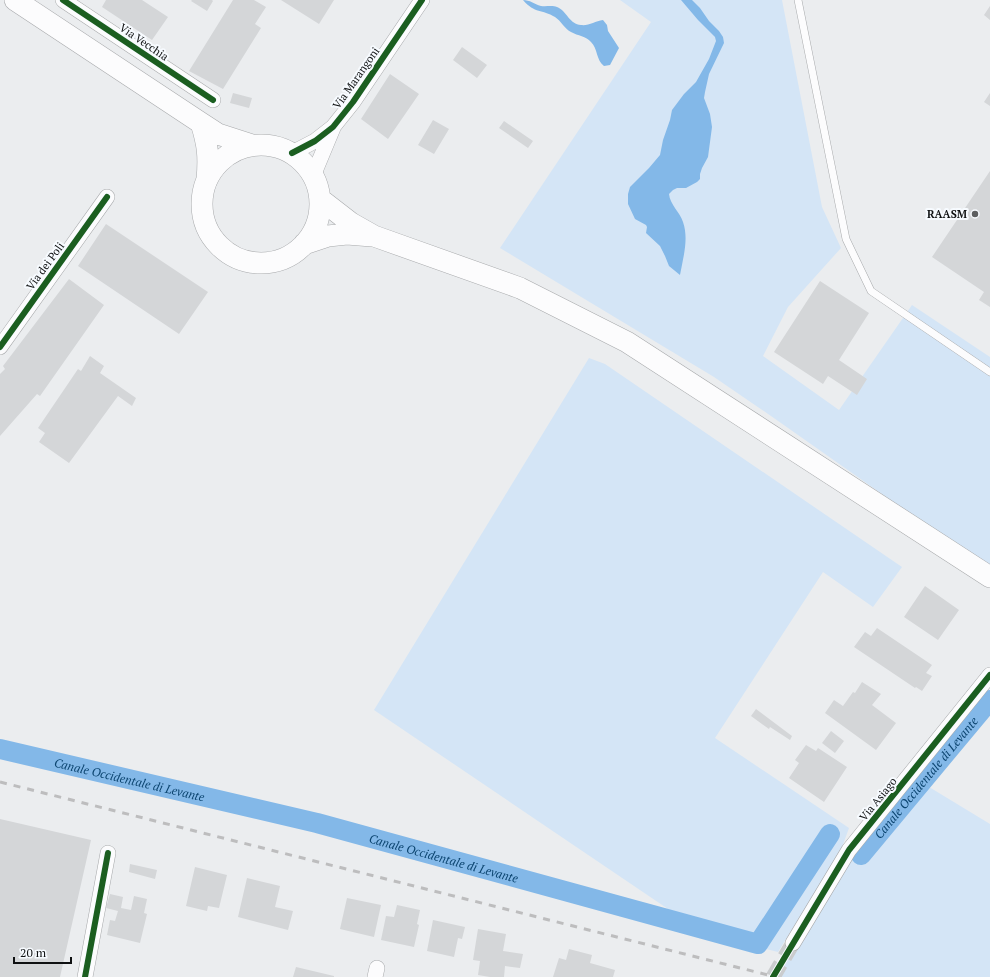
<svg xmlns="http://www.w3.org/2000/svg" width="990" height="977" font-family="'PT Serif',serif">
<rect width="100%" height="100%" fill="#ebedef"/>
<path fill="#d4e5f6" d="M620 0H782L822 207 841 248 788 307 763 356 839 410 912 305 990 357V570L771 416 714 377 500 248 651 22Z
M589 358 605 364 902 567 873 607 823 572 715 738 849 828 841 850 778 952 705 934 374 710Z
M911 776 990 824V977H782L777 975 816 907Z"/>
<path fill="#83b8e8" d="M523 0C530 0 534 4 541 6 546 7 552 5 557 7 566 10 570 25 581 25 589 26 595 21 603 20L607 25 608 31 619 48 610 65 604 66C596 60 598 49 591 42 586 36 578 36 571 32 565 29 561 21 555 17 542 9 535 14 523 0Z
M681 0H692L700 8 709 21 719 31 723 37 724 43 709 74 705 92 704 98 710 114 712 127 708 157 702 168 700 174V179L697 182 686 188H677L673 190 669 194C670 205 680 212 683 222 689 239 683 258 680 275L669 266 665 256 660 246 646 233 647 227 646 225 635 219 628 204V194L630 187 649 168 660 155 663 140 670 120 672 110 684 94 696 82 709 59 716 41 715 37 698 20Z"/>
<g fill="none" stroke-linecap="round" stroke-linejoin="round">
<g stroke="#83b8e8" stroke-width="20">
<path id="s1" d="M0 749 317 823 758 944 830 834"/>
<path id="s2" d="M861 855 990 700"/>
</g>
</g>
<path fill="#d4d6d8" d="M106 0H142L168 17 152 40 102 7Z
M192 0H212L213 1 207 11 191 1Z
M233 0H254L266 7 255 24 261 28 223 89 189 71Z
M281 0H334L319 24Z
M990 6V20L984 15Z
M462 47 487 65 477 78 453 60Z
M390 74 419 94 388 139 361 119Z
M233 93 252 98 249 108 230 103Z
M990 93V106L984 102Z
M433 120 449 129 434 154 418 145Z
M504 121 533 141 528 148 499 128Z
M990 171V307L979 300 984 292 932 257Z
M106 224 208 292 179 334 78 266Z
M69 279 104 305 40 396 37 394 0 436V374L5 369 3 366Z
M820 281 869 313 839 360 867 379 857 395 828 376 823 384 774 352Z
M90 356 104 366 100 373 136 398 132 406 118 396 69 463 39 442 45 433 38 428 78 369 81 371Z
M925 586 959 610 938 640 904 617Z
M877 628 932 665 926 673 932 676 922 691 916 687 915 688 854 647 865 632 871 636Z
M862 682 881 694 872 705 896 723 876 750 825 713 834 700 843 706 853 692 855 693Z
M756 709 792 736 790 740 770 727 769 729 751 716Z
M831 731 844 741 835 753 822 743Z
M806 745 816 751 818 748 847 767 824 802 789 778 799 763 795 760Z
M0 819 91 840 60 977H0Z
M130 864 157 870 155 879 129 872Z
M195 867 227 875 219 908 208 906 207 911 186 906Z
M247 878 280 886 275 907 293 911 288 930 238 917Z
M110 894 123 897 121 908 131 910 134 896 147 899 144 913 147 914 140 943 107 935 110 920 115 921 118 911 106 908Z
M347 898 381 905 374 937 340 929Z
M397 905 420 910 417 924 419 925 414 947 381 940 386 916 394 917Z
M433 920 465 927 462 939 458 938 454 957 427 951Z
M478 929 506 934 503 951 523 954 520 968 505 966 504 977H490L478 975 480 961 473 960Z
M569 949 592 955 590 963 615 970 613 977H553L559 958 566 960Z
M296 967 334 976V977H293Z"/>
<g fill="none" stroke-linecap="round" stroke-linejoin="round">
<path stroke="#caccce" stroke-width="15" stroke-dasharray="15 8" stroke-linecap="butt" d="M773 977 793 943"/>
<defs>
<path id="service" d="M798 0 846 239 871 291 990 372"/>
<path id="minor" d="M63 0 213 100
M292 153 315 141 333 127 353 102 422 0
M313 176 333 128
M0 347 107 197
M793 943 849 850 990 675
M85 977 108 853
M375 977 377 968"/>
<path id="secondary" d="M15 0 201 123 218 134 252 145
M201 123C208 145 209 157 207 180
M202 204a59 59 0 1 1 118 0a59 59 0 1 1-118 0Z
M320 199 351 223 374 236 520 288 627 342 990 577
M304 244 328 236 347 234 372 236"/>
</defs>
<use href="#service" stroke="#a7a9ab" stroke-width="8"/>
<use href="#minor" stroke="#a7a9ab" stroke-width="16"/>
<use href="#secondary" stroke="#a7a9ab" stroke-width="22"/>
<use href="#service" stroke="#fcfcfd" stroke-width="7"/>
<use href="#minor" stroke="#fcfcfd" stroke-width="15"/>
<use href="#secondary" stroke="#fcfcfd" stroke-width="21"/>
<path stroke="#bdbdbe" stroke-width="3" stroke-dasharray="7 7" stroke-linecap="butt" d="M0 782 776 977"/>
<defs>
<path id="cycleway" d="M63 0 213 100
M292 153 315 141 333 127 353 102 422 0
M0 347 107 197
M85 977 108 853
M773 977 849 850 990 675"/>
</defs>
<use href="#cycleway" stroke="#f7fbff" stroke-width="8"/>
<use href="#cycleway" stroke="#1b5e20" stroke-width="6"/>
</g>
<circle fill="#5c5e5f" stroke="#f7fbff" stroke-width="1.5" cx="975" cy="214" r="4"/>
<g text-anchor="middle" dominant-baseline="central" stroke-width="4" stroke-linejoin="round" paint-order="stroke">
<g font-size="11" fill="#0f1112" stroke="#f7fbff">
<text transform="translate(144 42) rotate(34)">Via Vecchia</text>
<text transform="translate(356 78) rotate(-55)">Via Marangoni</text>
<text transform="translate(45 266) rotate(-54)">Via dei Poli</text>
<text transform="translate(878 799) rotate(-51)">Via Asiago</text>
</g>
<g font-size="11" font-weight="bold" fill="#0f1112" stroke="#f7fbff" text-anchor="end">
<text x="967" y="214">RAASM</text>
</g>
<g font-size="12" font-style="italic" fill="#0c4570" stroke="#f7fbff">
<text stroke="none"><textPath href="#s2" startOffset="101">Canale Occidentale di Levante</textPath></text>
<text stroke="none"><textPath href="#s1" startOffset="133">Canale Occidentale di Levante</textPath></text>
<text stroke="none"><textPath href="#s1" startOffset="457">Canale Occidentale di Levante</textPath></text>
</g>
</g>
<path d="M14 957v6h57v-6" fill="none" stroke="#0f1112" stroke-width="2"/>
<text x="20" y="957" font-size="12" fill="#0f1112" stroke="#f7fbff" stroke-width="3" paint-order="stroke">20 m</text>
</svg>
